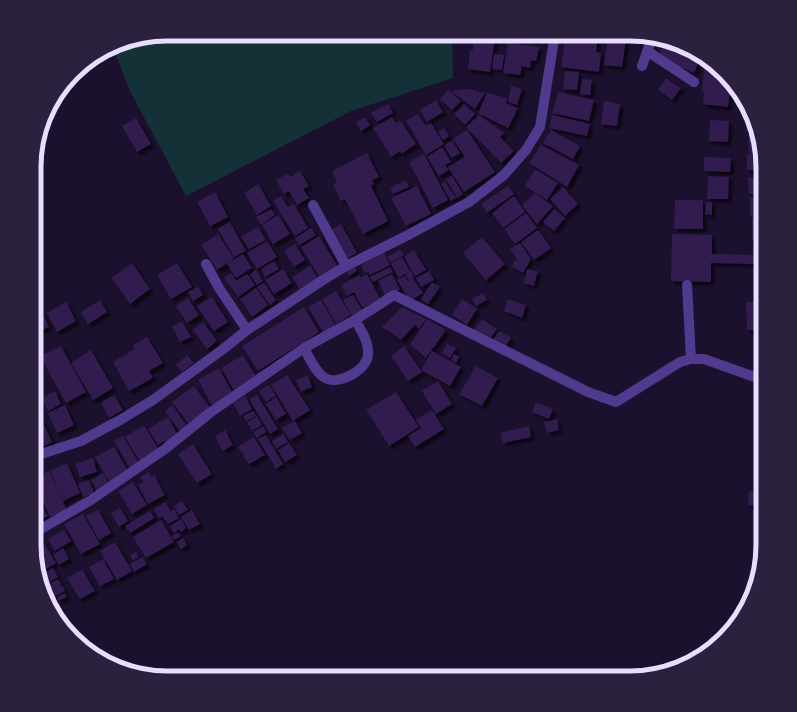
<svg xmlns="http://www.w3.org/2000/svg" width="797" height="712" font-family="Barlow,sans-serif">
<defs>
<filter id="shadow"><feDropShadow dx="3.5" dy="3.5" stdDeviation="1" flood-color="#0009"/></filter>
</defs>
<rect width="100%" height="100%" fill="#1b102d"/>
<path fill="#133137" d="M167 34H452L453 78 351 111 186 196 130 91 113 48 124 41Z"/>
<path fill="#311c4f" filter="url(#shadow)" d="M498 34H536L535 40Z
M566 34H587L598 36 596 52 601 53 599 72 561 67Z
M474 37 495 39 490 72 468 69 470 50H473Z
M608 37 626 39 622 67 604 65Z
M665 41 689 48 701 57 694 73 658 57Z
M508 43 539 47 536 61 531 60 530 68 522 66 520 75 503 73Z
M494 54 504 55 502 70 492 69Z
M705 60 731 81 728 107 703 104 704 92H702Z
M565 71 579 72 577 90 563 89Z
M666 78 681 88 672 100 658 90Z
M582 79 592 80 590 95 580 94Z
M511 86 522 89 517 105 508 102Z
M468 89 485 93 475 109 451 91Z
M448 90 461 101 452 110 440 99Z
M558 92 594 100 589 121 552 113Z
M487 93 507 98 506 103 518 108 508 128 478 113Z
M436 100 443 112 427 122 420 110Z
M604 101 620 104 617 126 601 124Z
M388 104 393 113 377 122 371 113Z
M464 104 475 114 465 125 454 114Z
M746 105 753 116 756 131H746Z
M418 114 426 126 431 123 444 144 426 155 406 121Z
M479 115 504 133 500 137 514 151 501 163 466 127Z
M552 115 590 124 587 136 549 128Z
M365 117 370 125 361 131 356 122Z
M392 117 396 123 400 120 416 144 401 154 400 151 391 157 373 128Z
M136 118 151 144 137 152 122 126Z
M710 120 729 121 728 142 709 141Z
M444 128 449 136 443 140 438 132Z
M467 130 495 172 464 192 448 167 465 157 453 139Z
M551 130 580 146 573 159 543 143Z
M748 133H757L761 152 749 153Z
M452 140 460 153 452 158 444 146Z
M541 145 579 165 567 187 529 163Z
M442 147 451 162 445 165 449 170 439 176 427 157Z
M367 153 379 177 372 180 374 184 371 186 388 221 363 234 345 199 341 201 333 185 337 182 332 171Z
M424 154 448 200 433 208 409 162Z
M747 154H759V170H747Z
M704 157 731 158 730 172 704 171Z
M535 169 558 183 547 200 525 186Z
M300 171 309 186 303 189 309 198 297 205 289 191 284 194 276 180 288 173 290 177Z
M452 176 463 194 457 198 446 179Z
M708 176 729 177 728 199H707Z
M748 178H763V194H749Z
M406 180 409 187 393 194 390 188Z
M445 182 456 198 451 201 441 184Z
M258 184 271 206 257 215 244 193Z
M417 186 431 214 406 226 391 198Z
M508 186 514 194 487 213 481 204Z
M563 187 578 204 565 216 550 199Z
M215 192 228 217 210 226 197 202Z
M535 193 553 206 537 224 522 205Z
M281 196 288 207 294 204 308 228 295 236 273 201Z
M514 196 525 212 503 228 492 213Z
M750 197H763V215L750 216Z
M675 200H703V229H674Z
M706 202H712V215L705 214Z
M271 209 275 215 261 225 256 217Z
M554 209 565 218 554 231 543 222Z
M526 213 537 228 515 244 504 229Z
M278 215 290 234 273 244 262 225Z
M752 217H763V239H752Z
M230 222 246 251 234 257 218 229Z
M341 224 357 253 345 260 329 231Z
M258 227 266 240 249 249 241 237Z
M311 228 316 235 299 245 295 238Z
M538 230 551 248 534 260 521 242Z
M218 234 234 259 217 270 201 245Z
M672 234 712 235V254L754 255V264L711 263V282L671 281Z
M319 236 338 267 320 278 301 247Z
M482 237 505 264 486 280 463 253Z
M267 241 277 257 257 269 247 253Z
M520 243 531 259 523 273 511 266 517 259 510 249Z
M295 244 305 260 294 267 284 251Z
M759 246H763V254L760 255Z
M400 250 404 255 391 263 387 257Z
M414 250 426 270 415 276 404 257Z
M384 252 390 265 370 275 368 272 365 273 361 265Z
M243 254 252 268 236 278 227 264Z
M758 256H763V277H758Z
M402 257 410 271 399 278 391 264Z
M274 261 279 269 265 277 261 269Z
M132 263 150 289 130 304 111 278Z
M177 263 192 287 171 299 157 275Z
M354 265 357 271 349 276 345 270Z
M310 266 319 279 301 291 292 277Z
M390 267 393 272 373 282 370 277Z
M283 269 292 283 274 294 265 280Z
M527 269 538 271 534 286 524 283Z
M256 270 263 281 257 285 250 274Z
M411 271 414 277 409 280 405 275Z
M429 271 434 280 421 287 416 278Z
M231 273 236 281 247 274 255 285 238 297 224 278Z
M367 274 380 298 363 308 354 292 347 296 341 285 359 275 361 278Z
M392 274 400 290 386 297 378 281Z
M405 276 408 281 413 278 423 293 410 301 397 280Z
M432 282 440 287 428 304 421 299Z
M264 283 276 300 270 305 257 287Z
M198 286 203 295 193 301 188 292Z
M256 288 268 305 252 317 240 299Z
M336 291 351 315 336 324 322 299Z
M483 293 487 300 476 306 472 299Z
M353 295 362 310 352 316 343 300Z
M212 297 228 322 214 331 197 306Z
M188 298 199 315 187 323 176 306Z
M462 299 477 309 467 325 452 315Z
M508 299 526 305 522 318 504 311Z
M100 300 107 312 88 324 81 312Z
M321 300 336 326 324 333 308 307Z
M66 302 76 321 57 332 47 313Z
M746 302H763V330H747Z
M304 307 319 332 258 371 242 346Z
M402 307 426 319 419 329 415 325 401 340 382 327Z
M42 311 49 327 35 333 36 315Z
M427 319 446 330 426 358 410 345Z
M482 319 497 329 489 340 474 330Z
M182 321 191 337 180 342 172 327Z
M203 322 217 341 207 349 193 330Z
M499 331 511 338 504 349 492 341Z
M147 337 163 363 149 371 153 378 129 391 113 362 135 349 133 345Z
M447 344 456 348 450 358 442 353Z
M61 346 86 392 66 403 40 356Z
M404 346 422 372 408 381 391 356Z
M91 350 113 388 93 400 71 363Z
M432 351 461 367 450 386 421 370Z
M454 354 459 357 456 363 451 360Z
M187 355 194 363 182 372 176 365Z
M243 355 256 376 234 390 221 368Z
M763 357V369L757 361Z
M476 366 498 378 482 406 459 394Z
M219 368 233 394 212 405 198 380Z
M287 375 310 410 293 421 271 385Z
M308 375 312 387 301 392 296 380Z
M438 381 452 404 436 414 422 391Z
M269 385 276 396 266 402 259 391Z
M194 386 212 410 190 426 172 402Z
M55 391 61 404 48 411 41 398Z
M396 392 419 427 389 446 366 410Z
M114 395 123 410 109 418 101 403Z
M257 395 278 429 270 434 249 399Z
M245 396 252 409 240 416 233 403Z
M276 397 286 414 276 420 266 404Z
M536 402 553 409 549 419 532 412Z
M65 405 74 425 57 433 48 413Z
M172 405 188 427 181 433 165 411Z
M432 410 444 429 415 447 408 436 421 428 416 420Z
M253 411 256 416 246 421 243 416Z
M257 416 262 425 252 431 247 422Z
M168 417 179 437 167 444 164 441 158 445 148 429Z
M758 418H763V433L756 432Z
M557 419 559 430 547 433 544 422Z
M42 420 52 442 40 448 35 436V423Z
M295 421 302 433 290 440 282 428Z
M144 425 159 450 140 462 125 437Z
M263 426 266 432 257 438 253 432Z
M529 426 531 437 503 443 500 433Z
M225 430 233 445 223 451 215 436Z
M283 434 288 442 276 449 272 441Z
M266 435 283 464 276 469 258 439Z
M123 436 139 463 130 468 114 441Z
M254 437 265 455 249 464 238 447Z
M289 443 297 455 285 462 278 450Z
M193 444 212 474 197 483 178 454Z
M114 447 128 471 109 482 95 457Z
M756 449 763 450V464H755Z
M93 458 97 472 80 477 75 464Z
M67 463 80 493 63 501 50 471Z
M49 471 67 510 50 517 35 483V478Z
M758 471 763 472V489H757Z
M149 472 151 477 154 475 165 495 148 504 138 485 143 482 140 477Z
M103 473 109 484 97 491 91 480Z
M89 480 94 493 83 497 78 484Z
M133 482 147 505 132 514 118 491Z
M749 491H763V506L748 505Z
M38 500 48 516 34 523 35 503Z
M182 501 188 510 179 515 174 506Z
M165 502 171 511 174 509 179 518 168 524 162 516 159 518 154 509Z
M120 508 128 521 119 527 111 513Z
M754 508H763V532H753Z
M98 510 111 533 99 540 86 516Z
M192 510 200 524 189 530 181 517Z
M150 511 154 518 130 533 125 526Z
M83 514 100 544 81 554 64 524Z
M181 519 186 528 181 532 179 529 174 533 170 526Z
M161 520 174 542 146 558 133 537Z
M64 530 71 541 55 551 48 539Z
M178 532 181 536 174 540 172 536Z
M39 534 56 563 39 573 34 553V537Z
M761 535H763V545L761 556Z
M183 538 187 545 181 549 177 542Z
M753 541H759V557H761L759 567H752Z
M115 542 132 571 117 580 100 551Z
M63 548 69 559 59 565 53 555Z
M136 552 139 557 133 560 130 555Z
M142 557 147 564 134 572 130 564Z
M103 559 114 579 100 586 89 567Z
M53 568 58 577 49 582 44 573Z
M82 569 95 591 80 599 67 578Z
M751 569H758L757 577H751Z
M43 574 48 583 44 586 40 576Z
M58 579 61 585 52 590 48 585Z
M747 579H754L753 588H746Z
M62 585 65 591 52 598 49 592Z
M65 593 67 596 59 601 57 597Z
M744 597H752L744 608Z"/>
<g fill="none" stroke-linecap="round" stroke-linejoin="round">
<path stroke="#4f3a8d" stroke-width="10" d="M647 51 694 82
M642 66 652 38
M313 205 346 266
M206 264 219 288 247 330
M687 285 691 359
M304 348C309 357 315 372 325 378 338 386 368 370 368 354 369 342 361 330 355 320
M35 456 81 441 120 420 153 400 222 350 247 330 323 280 346 266 408 235 469 202 504 175 526 150 540 127 555 34
M34 533 91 500 165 449 211 412 304 348 355 320 394 295 588 392 616 402 680 362 691 359H704L763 380"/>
</g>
<path d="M0 0H797V712H0ZM167 41H630A126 126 0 0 1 756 167V545A126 126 0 0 1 630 671H167A126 126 0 0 1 41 545V167A126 126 0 0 1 167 41Z" fill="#2b203e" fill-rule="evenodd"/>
<path fill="none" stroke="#e8dcff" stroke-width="5" d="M167 41H630A126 126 0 0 1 756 167V545A126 126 0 0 1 630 671H167A126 126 0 0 1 41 545V167A126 126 0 0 1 167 41Z"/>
</svg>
